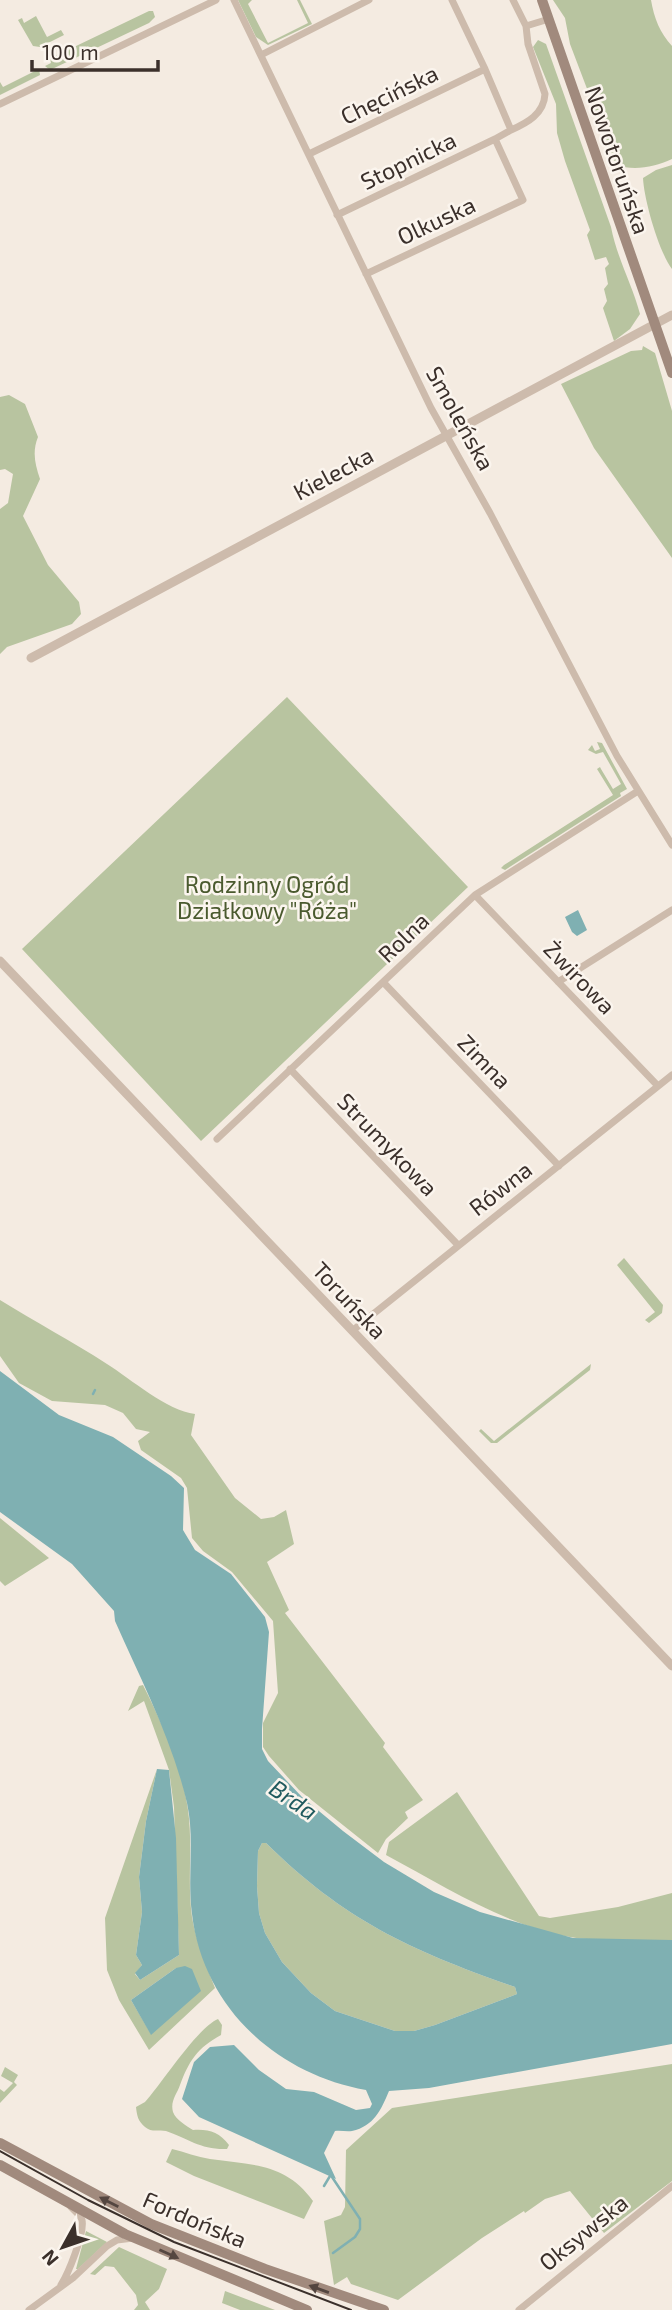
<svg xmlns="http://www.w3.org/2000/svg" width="672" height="2310" font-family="'Exo 2',sans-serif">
<rect width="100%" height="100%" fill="#f4ebe1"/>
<path fill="#b8c4a0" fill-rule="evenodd" d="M238 0H252L248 4 268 43 308 23 297 0H300L312 24 268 45 256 37Z
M553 0H651C654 18 660 33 672 46V159C654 167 635 171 616 165L570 44 565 18Z
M149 11H153L155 17 149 23 50 70 45 66 51 63 49 59Z
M36 16 47 37 61 30 64 35 40 47 33 46 18 20 22 18 24 23Z
M538 40 546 44 611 227C617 258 632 284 640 314L630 329 614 341 603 308 607 301 604 289 608 284 605 268 609 264 606 257 595 260 587 235 590 230 565 161 557 133 556 104 533 47Z
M39 69 40 75 0 95V82L3 87Z
M672 165V269C659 252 644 200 643 178L656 170Z
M643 346 655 353 672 411V558L594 448 561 384 631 351 642 350Z
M9 395 25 404 38 437C32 452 35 464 40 479L23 516 48 565 79 602 81 614 72 624 7 647 0 654V509L8 503 13 474 5 469 0 470V397Z
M287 697 468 887 201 1141 22 949Z
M597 742 602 743 627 789 620 793 621 796 505 870 501 868 504 865 613 795 597 769 600 767 601 769 613 789 621 784 603 752 596 754 588 750 592 745 595 751 600 749Z
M624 1258 663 1305 662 1313 649 1323 645 1320 655 1312 617 1265Z
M0 1300C35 1322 72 1341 107 1364 131 1379 167 1411 195 1414L191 1435 235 1498 261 1519 274 1517 286 1510 294 1544 267 1562 289 1610 285 1613 385 1743 383 1747 423 1800 405 1812 408 1818 386 1839 378 1853 299 1790 269 1756 263 1747V1723L278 1693 273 1621 232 1572 203 1551 192 1538 187 1488 181 1478 141 1450 138 1441 150 1432 136 1429 123 1413 105 1405 52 1401 19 1383 0 1356Z
M591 1364 590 1370 497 1443H491L479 1431 481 1429 494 1441Z
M0 1518 49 1558 5 1586 0 1581Z
M143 1685C162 1723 182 1767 188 1810 193 1845 187 1881 192 1917 196 1941 206 1965 215 1988L149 2050 119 2000 107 1970 105 1918 157 1769 146 1821 139 1877 142 1912 136 1955 142 1965 135 1974 140 1980 179 1955 174 1807 169 1770 144 1701 128 1711 139 1686ZM176 1968 151 2034 131 2000Z
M457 1792 539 1916 550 1918 618 1907 672 1893V1940C642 1940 600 1942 570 1937 504 1925 444 1886 386 1855L389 1842Z
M262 1843H266C345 1921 412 1951 515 1987L517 1994 435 2025 414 2031H395L335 2011 311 1993 282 1962 265 1933 259 1913 257 1886 258 1851Z
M218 2019 222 2025 221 2035C197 2048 189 2061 180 2085 177 2094 170 2101 173 2112 176 2120 187 2126 193 2130 209 2129 219 2132 229 2145L227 2149C201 2150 189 2139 166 2131 159 2129 152 2133 145 2127 138 2121 137 2116 136 2107L145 2102C163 2082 197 2028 218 2019Z
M672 2064V2181L604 2233 570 2191 545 2199 525 2213 524 2211 482 2238 398 2300 351 2284 347 2277 334 2285 324 2221 341 2215 345 2207 346 2150 392 2108Z
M5 2067 18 2075 14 2082 17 2085 0 2103V2089L4 2092 13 2083 1 2076Z
M172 2149C185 2152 197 2157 210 2159 252 2165 286 2163 313 2201L304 2219 194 2176 166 2162Z
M86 2231 107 2242 78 2269H76Z
M119 2247 167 2269 159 2289 145 2302 150 2310H134L138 2305 136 2295 114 2267 105 2266 95 2275 90 2274Z
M225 2291 275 2310H240L222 2303Z"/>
<path fill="#7fb0b2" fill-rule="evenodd" d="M578 910 587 930 577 936 572 932 565 917Z
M0 1371 59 1415 113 1437 171 1476 184 1488 183 1530 195 1550 231 1574 265 1617 269 1632 262 1729V1749L268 1761 302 1797 343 1831 384 1862 434 1892 480 1912 573 1938 672 1940V2044L429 2088 389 2091C381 2110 374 2126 352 2131 346 2132 341 2130 335 2131L324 2153 336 2179 199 2117 182 2099 194 2062 210 2047 234 2045 259 2070 286 2089 314 2092 356 2110 370 2108 372 2104 366 2090C276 2074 203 2007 192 1914 187 1877 195 1839 187 1803 172 1739 141 1680 115 1621L114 1611 72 1564 0 1512ZM262 1843H266C345 1921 412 1951 515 1987L517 1994 435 2025 414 2031H395L335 2011 311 1993 282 1962 265 1933 259 1913 257 1886 258 1851Z
M157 1769 169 1770 176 1838 179 1955 140 1980 135 1973 142 1965 136 1955 142 1912 139 1877 146 1821Z
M185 1966 192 1969 201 1991 151 2035 131 2000 176 1968Z"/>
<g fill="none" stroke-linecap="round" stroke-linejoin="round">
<path stroke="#7fb0b2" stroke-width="2.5" d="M93 1394 95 1390
M332 2177 360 2219V2229L355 2237 333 2253
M324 2186 330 2176"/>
<path stroke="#cdbbac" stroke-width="7" d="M234 0 431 408 490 513 617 756 672 845
M526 26 549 19
M261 55 369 0
M0 104 216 0
M511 130C527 123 544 114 545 94L528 44 526 26 513 0
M309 154 485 69
M337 215 495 139
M366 274 523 200 495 139 511 130 485 69 452 0
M475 895 658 1086
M383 982 559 1166
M558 982 672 910
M290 1069 458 1245
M217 1139 475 895 638 791
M352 1331 672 1075
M61 2285C68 2274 85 2233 82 2220 80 2215 75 2211 71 2207
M29 2310 73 2278 107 2246 117 2240 133 2238
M519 2310 672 2186"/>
<path stroke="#cdbbac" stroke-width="9" d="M31 658 672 315
M0 961 672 1666"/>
<path stroke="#a18a7d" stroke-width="10" d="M542 0 672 373
M0 2143 151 2224 265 2269 384 2310
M0 2165 125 2234 307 2310"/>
<path stroke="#3b302b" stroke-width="2" d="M0 2151 88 2200 174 2242 351 2310"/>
</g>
<defs><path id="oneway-solid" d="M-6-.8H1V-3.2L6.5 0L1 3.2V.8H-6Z" transform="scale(1.75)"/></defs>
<g fill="#544640">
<use href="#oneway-solid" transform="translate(109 2202) rotate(-153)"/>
<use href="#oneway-solid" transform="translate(169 2254) rotate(24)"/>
<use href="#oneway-solid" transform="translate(319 2289) rotate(-160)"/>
</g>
<g text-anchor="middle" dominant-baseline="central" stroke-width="5" stroke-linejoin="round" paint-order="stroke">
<g font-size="23" fill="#3b302b" stroke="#fbf5ee">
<text transform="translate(389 94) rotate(-26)">Chęcińska</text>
<text transform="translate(408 160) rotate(-26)">Stopnicka</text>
<text transform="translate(618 160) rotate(71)">Nowotoruńska</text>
<text transform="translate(436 220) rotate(-25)">Olkuska</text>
<text transform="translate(461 418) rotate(61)">Smoleńska</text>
<text transform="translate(333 473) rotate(-28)">Kielecka</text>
<text transform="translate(403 937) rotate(-44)">Rolna</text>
<text transform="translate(580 977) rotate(46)">Żwirowa</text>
<text transform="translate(485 1061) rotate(46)">Zimna</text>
<text transform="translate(388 1144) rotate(46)">Strumykowa</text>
<text transform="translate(500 1188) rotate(-38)">Równa</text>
<text transform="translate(350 1300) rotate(47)">Toruńska</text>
<text transform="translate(195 2219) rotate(23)">Fordońska</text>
<text transform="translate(583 2232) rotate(-39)">Oksywska</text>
</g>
<g font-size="23" fill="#4a5a2e" stroke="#fbf5ee">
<text x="267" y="884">Rodzinny Ogród<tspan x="267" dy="26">Działkowy "Róża"</tspan></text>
</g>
<g font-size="24" font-style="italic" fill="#1f5a5e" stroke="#fbf5ee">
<text transform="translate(294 1799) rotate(34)">Brda</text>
</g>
</g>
<g transform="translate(63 2247) rotate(230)" stroke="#fbf5ee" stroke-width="5" paint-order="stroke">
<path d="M0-5L12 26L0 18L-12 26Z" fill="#3b302b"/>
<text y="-10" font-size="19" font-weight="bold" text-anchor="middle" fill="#3b302b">N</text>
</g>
<path d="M32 60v10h126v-10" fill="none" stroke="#3b302b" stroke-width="3.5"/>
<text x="42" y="60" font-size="21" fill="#3b302b" stroke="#fbf5ee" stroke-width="5" paint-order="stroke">100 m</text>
</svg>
